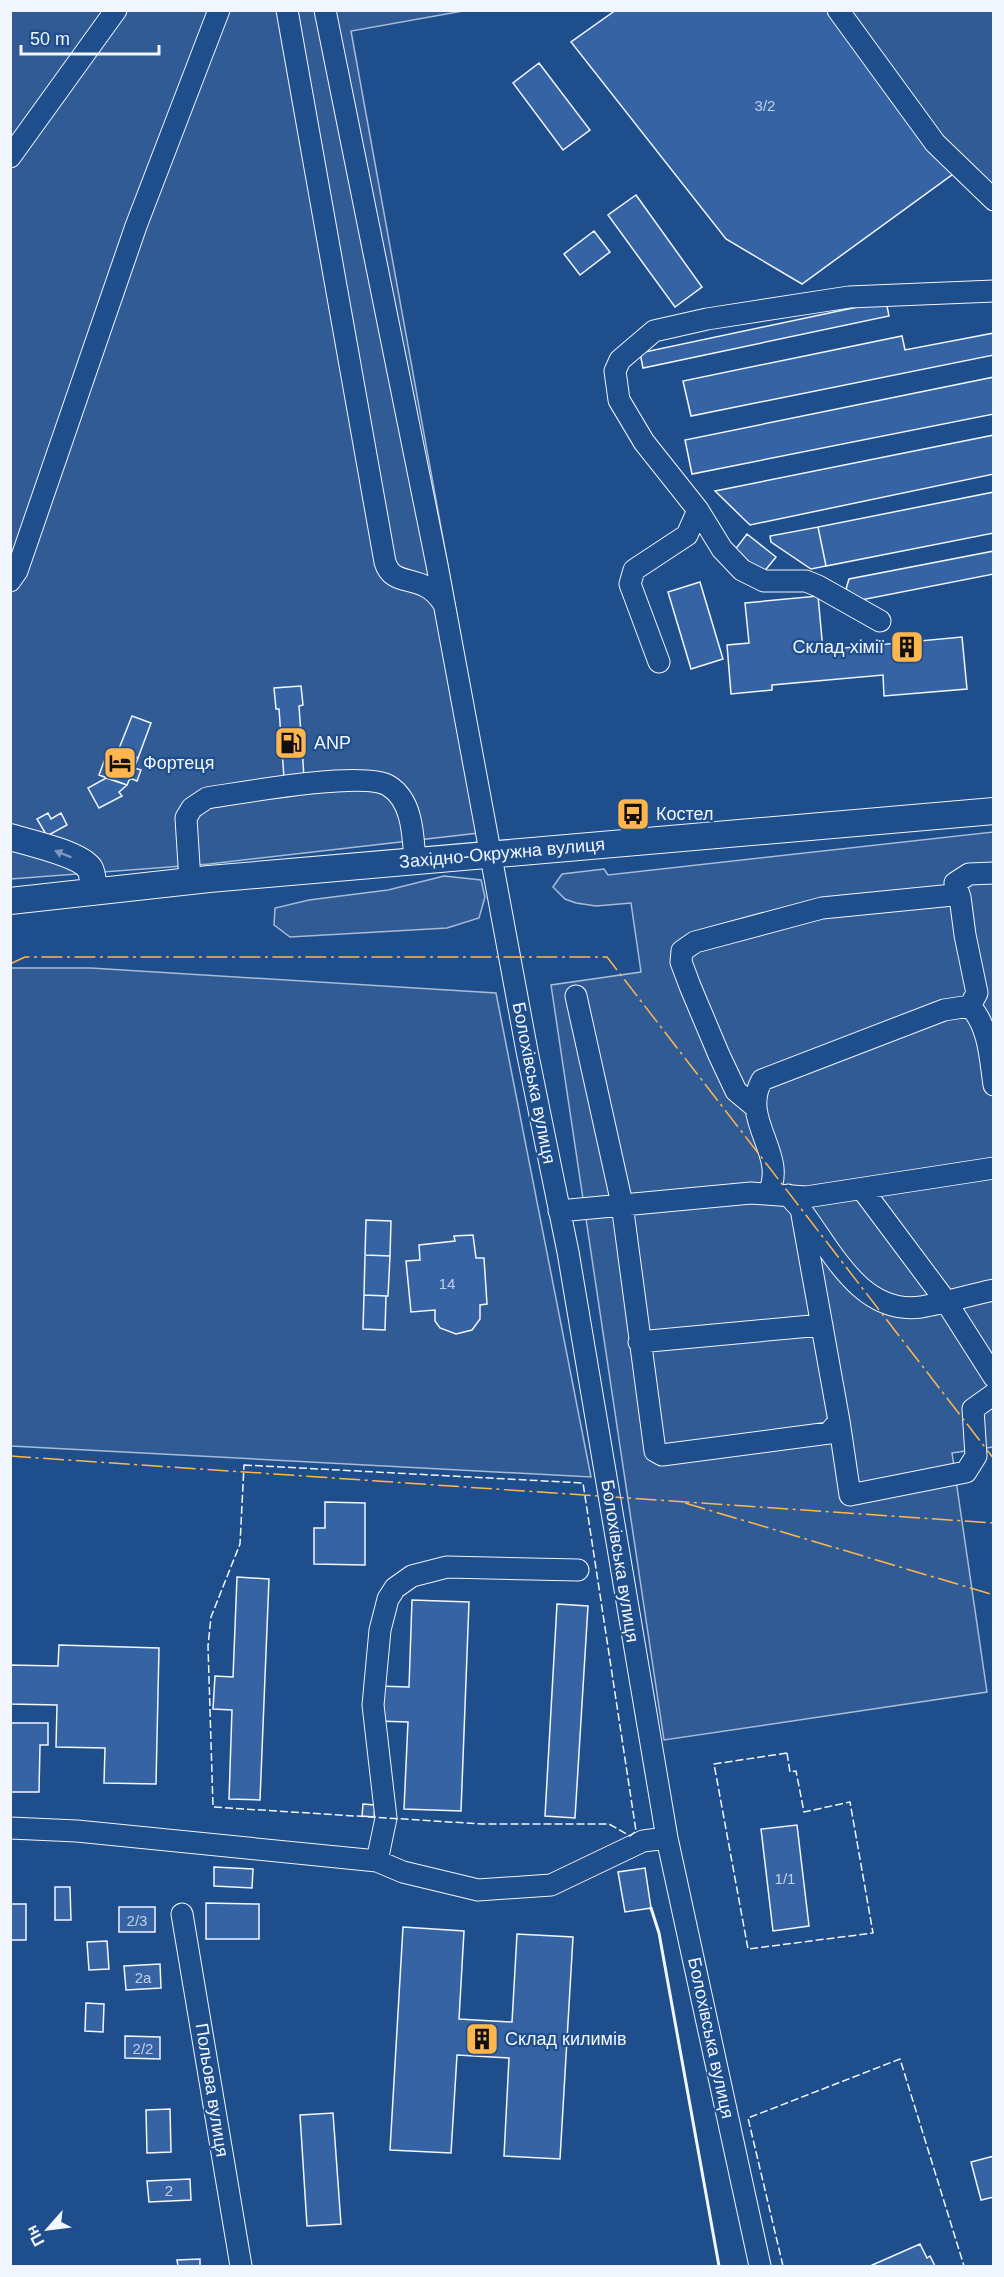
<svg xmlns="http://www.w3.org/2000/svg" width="1004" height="2277" font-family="Helvetica,sans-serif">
<rect width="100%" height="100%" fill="#1f4e8c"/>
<path fill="#305b95" stroke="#a8bbd7" stroke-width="1.5" d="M11 11H463L351 31 496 831 209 864 11 879Z
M839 11H993V204Z
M993 832V1447L952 1453 987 1692 664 1740 551 985 641 972 631 903 596 906 576 903 565 899 553 887 562 874 604 869 608 875Z
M444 876 481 880 485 897 479 918 447 928 290 937 274 925 275 908 309 900 388 890Z
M11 968H91L496 993 591 1477 11 1446Z"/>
<path fill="#3563a3" stroke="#f2f6ff" stroke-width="1.5" d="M616 10H830L960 169 802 284 726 239 571 42Z
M539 63 590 130 563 150 513 83Z
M636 195 702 287 675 307 608 215Z
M594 231 610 252 580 275 564 254Z
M886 301 889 316 643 368 640 353Z
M994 333V355L691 416 683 381 902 336 905 350Z
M994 377V414L692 474 685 440Z
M994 435V474L750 525 715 491Z
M994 492V533L826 566 818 527Z
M818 527 826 566 811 569 771 542 770 536Z
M747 534 776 557 763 573 734 551Z
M994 551V574L861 600 846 589 849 579Z
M700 582 723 659 691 669 668 592Z
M818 596 823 650 962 637 967 689 884 696 883 675 772 685V690L731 694 727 645 749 643 745 603Z
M301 686 303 705 299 706 304 777 284 778 279 709H276L274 688Z
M132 716 151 723 138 758 118 751Z
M109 748 138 758 134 768 141 770 137 781 130 778 127 785 99 775Z
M106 778 127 785 119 792 122 796 99 808 88 788Z
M48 813 51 819 61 813 67 825 47 836 37 819Z
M366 1220 391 1221 390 1256 365 1255Z
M473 1235 476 1258H484L487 1304 480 1305V1319L472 1330 456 1334 440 1328 435 1321V1310L411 1312 406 1261 420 1260 419 1245 455 1241 454 1236Z
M365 1255 390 1256 388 1296 364 1295Z
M364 1295 386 1296 385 1330 363 1329Z
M325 1502 365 1503V1565L314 1564V1528H325Z
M237 1577 269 1579 260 1800 229 1799 232 1710 213 1709 215 1676 233 1677Z
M412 1600 469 1602 461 1811 404 1809 408 1722 376 1721 377 1686 409 1687Z
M557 1604 588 1606 575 1818 545 1816Z
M59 1645 159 1648 156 1784 104 1783 105 1748 56 1747 57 1705 10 1704V1665L58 1666Z
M10 1723H48V1745H40L39 1792H10Z
M363 1804 375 1805 374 1817 362 1816Z
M797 1825 809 1926 773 1931 761 1829Z
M214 1867 253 1869 252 1888 214 1886Z
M645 1868 651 1908 625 1912 618 1872Z
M55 1887H70L71 1920H55Z
M206 1903 259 1904V1939H206Z
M10 1904H26V1940H10Z
M119 1907H155V1932H119Z
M403 1927 464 1931 459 2019 512 2022 517 1934 573 1937 560 2159 504 2156 509 2058 457 2055 451 2153 390 2150Z
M107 1941 109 1969 89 1970 87 1942Z
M160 1964 161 1988 126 1990 124 1966Z
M86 2003 104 2004 103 2032 85 2031Z
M125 2036 160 2037V2059L125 2058Z
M170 2109 171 2152 147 2153 146 2110Z
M333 2113 341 2224 307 2226 300 2115Z
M994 2156V2197L981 2200 971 2162Z
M190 2179 191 2200 149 2202 147 2181Z
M920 2244 927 2258 930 2256 935 2266H870Z
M200 2259V2266H178L177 2260Z"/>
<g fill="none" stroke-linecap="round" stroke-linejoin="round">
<defs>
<path id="minor" d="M287 10 385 562C393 590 424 571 443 603
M325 10 437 565 527 1051 568 1252 667 1838 760 2266
M838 10 935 143 994 200
M10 157 116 10
M10 581 17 571 136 226 219 10
M880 621 818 586 806 581H764L742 570 722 549 698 510 644 442 619 400 615 371 620 360 654 331 707 319 849 297 994 291
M659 662 630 584 634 570 687 535 698 510
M190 881 186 818 192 808 207 798C240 793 364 770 389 786 413 801 413 836 415 861
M576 996 622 1204 655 1451 662 1455 829 1433 839 1421 801 1209 788 1195
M970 1006 977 993 965 935 960 897 955 883 969 874 994 873
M754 1106 736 1091 719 1055 690 986 681 962 682 951 695 942 822 908 953 895 960 897
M862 1189 945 1300 994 1377
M768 1194C789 1155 739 1120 762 1080L944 1010 970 1006C989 1027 990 1057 994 1085
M559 1211 751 1193 806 1197 994 1168
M804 1214C833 1253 862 1315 921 1307 945 1303 969 1295 994 1290
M639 1342 822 1325
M839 1421 850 1495 966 1472 976 1456 973 1409 994 1394
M10 1828 77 1831 377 1861 403 1872 478 1890 551 1885 643 1841 667 1838
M377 1861 386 1818 373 1705 380 1630 388 1599 395 1588 412 1576 447 1567 578 1570
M182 1914 241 2266"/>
<path id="major" d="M10 837C27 842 81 854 90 869 93 874 93 885 94 892
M10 901 209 879 994 811"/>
</defs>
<use href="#minor" stroke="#f2f6ff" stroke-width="23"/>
<use href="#major" stroke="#f2f6ff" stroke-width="28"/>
<use href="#minor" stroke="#1f4e8c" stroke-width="21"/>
<use href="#major" stroke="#1f4e8c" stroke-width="26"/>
<path stroke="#f2f6ff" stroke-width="1.5" stroke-dasharray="8 3" stroke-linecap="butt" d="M244 1465 583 1483 636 1831 630 1836 609 1824H482L213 1807 208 1646 211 1617 240 1544Z
M787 1753 790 1772 796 1771 804 1812 850 1802 873 1933 748 1949 714 1764Z
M783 2266 748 2118 900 2059 964 2266"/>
<path stroke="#f2f6ff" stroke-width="3" d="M651 1908 659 1933 719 2266"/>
<path stroke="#ffb74d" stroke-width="1.5" stroke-dasharray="21 4.5 3 4.5" stroke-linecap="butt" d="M10 964 25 957H607L994 1459
M10 1456 994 1523
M685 1503 994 1595"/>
</g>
<defs><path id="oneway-solid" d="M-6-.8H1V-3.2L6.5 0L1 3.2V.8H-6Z" transform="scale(1.5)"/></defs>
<use fill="#7e9ac0" href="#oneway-solid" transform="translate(63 854) rotate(-158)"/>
<defs>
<symbol id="building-square" viewBox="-11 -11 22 22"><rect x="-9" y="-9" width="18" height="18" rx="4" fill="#ffb74d" stroke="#1f4e8c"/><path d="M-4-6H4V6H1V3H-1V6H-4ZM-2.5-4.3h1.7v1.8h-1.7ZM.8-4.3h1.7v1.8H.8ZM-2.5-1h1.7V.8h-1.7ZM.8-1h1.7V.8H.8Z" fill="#111"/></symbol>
<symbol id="fuel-square" viewBox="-11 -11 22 22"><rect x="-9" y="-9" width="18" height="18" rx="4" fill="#ffb74d" stroke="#1f4e8c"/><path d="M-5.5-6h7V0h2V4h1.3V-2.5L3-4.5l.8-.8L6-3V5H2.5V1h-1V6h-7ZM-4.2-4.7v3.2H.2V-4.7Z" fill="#111"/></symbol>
<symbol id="hotel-square" viewBox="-11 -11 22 22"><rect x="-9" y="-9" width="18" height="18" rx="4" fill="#ffb74d" stroke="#1f4e8c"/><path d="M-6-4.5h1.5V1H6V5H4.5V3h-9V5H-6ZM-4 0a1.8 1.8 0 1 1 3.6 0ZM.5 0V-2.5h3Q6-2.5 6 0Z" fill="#111"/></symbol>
<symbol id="bus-square" viewBox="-11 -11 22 22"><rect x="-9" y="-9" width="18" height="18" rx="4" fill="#ffb74d" stroke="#1f4e8c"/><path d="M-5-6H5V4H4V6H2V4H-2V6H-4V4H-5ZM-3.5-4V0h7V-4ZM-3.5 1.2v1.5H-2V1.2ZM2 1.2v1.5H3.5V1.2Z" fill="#111"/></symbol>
</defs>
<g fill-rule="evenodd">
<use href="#building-square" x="888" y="628" width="38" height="38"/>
<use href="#fuel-square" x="272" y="724" width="38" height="38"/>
<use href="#hotel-square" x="101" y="744" width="38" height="38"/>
<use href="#bus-square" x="614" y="795" width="38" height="38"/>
<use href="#building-square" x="463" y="2020" width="38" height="38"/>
</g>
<g text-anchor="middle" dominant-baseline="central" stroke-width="4.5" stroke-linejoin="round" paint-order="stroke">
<g font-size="15" fill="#c3d1e8">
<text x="765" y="105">3/2</text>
<text x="447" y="1283">14</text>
<text x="785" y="1878">1/1</text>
<text x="137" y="1920">2/3</text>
<text x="143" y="1977">2а</text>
<text x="143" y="2048">2/2</text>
<text x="169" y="2190">2</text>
</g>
<g font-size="18" fill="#f2f6ff" stroke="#1f4e8c" text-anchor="start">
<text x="884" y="647" text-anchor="end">Склад хімії</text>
<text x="314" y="743">ANP</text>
<text x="143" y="763">Фортеця</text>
<text x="656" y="814">Костел</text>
<text x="505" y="2039">Склад килимів</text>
</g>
<g font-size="18" fill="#f2f6ff" stroke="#1f4e8c">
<text transform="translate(502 853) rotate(-5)">Західно-Окружна вулиця</text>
<text transform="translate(534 1083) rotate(79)">Болохівська вулиця</text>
<text transform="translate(620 1561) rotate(81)">Болохівська вулиця</text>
<text transform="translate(711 2038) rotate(78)">Болохівська вулиця</text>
<text transform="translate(212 2090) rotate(81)">Польова вулиця</text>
</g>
</g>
<rect width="1004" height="2277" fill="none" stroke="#f2f6ff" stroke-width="24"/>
<g transform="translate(48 2229) rotate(242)" stroke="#1f4e8c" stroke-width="4.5" paint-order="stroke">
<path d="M0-4.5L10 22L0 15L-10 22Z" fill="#f2f6ff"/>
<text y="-9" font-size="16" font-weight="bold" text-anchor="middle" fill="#f2f6ff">Пн</text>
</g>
<path d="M21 45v9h138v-9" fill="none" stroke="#f2f6ff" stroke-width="3"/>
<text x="30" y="45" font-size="18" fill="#f2f6ff" stroke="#1f4e8c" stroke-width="4.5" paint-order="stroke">50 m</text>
</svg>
